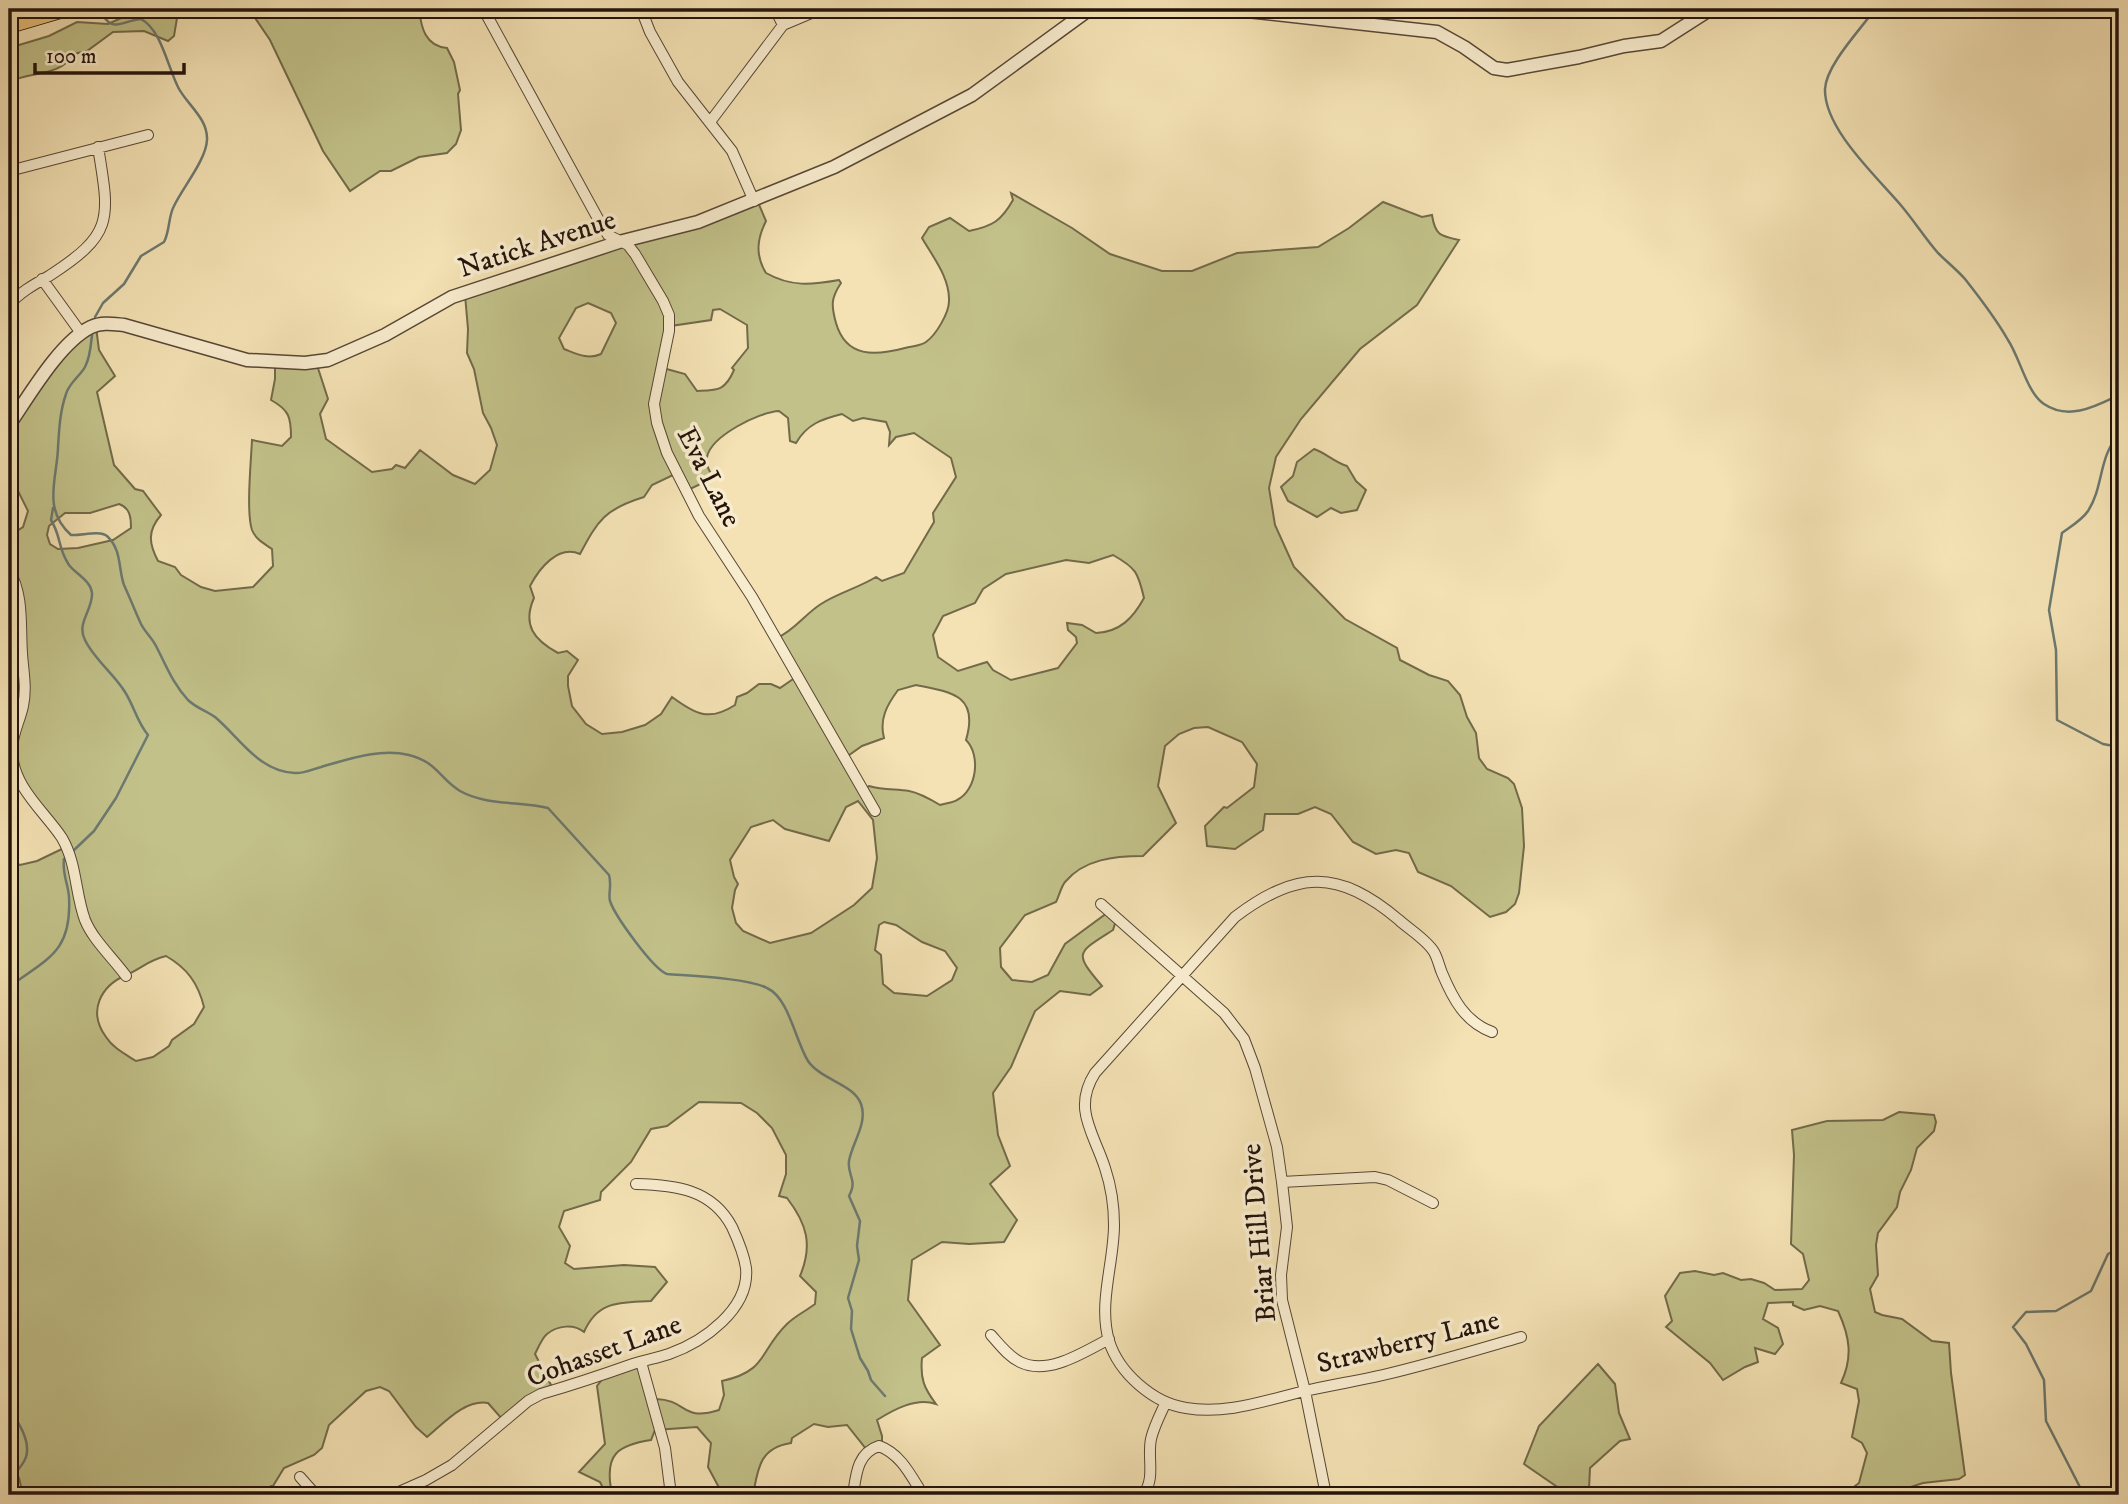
<svg xmlns="http://www.w3.org/2000/svg" width="2128" height="1504" font-family="'IM FELL DW Pica',serif">
<rect width="100%" height="100%" fill="#f4e2b4"/>
<filter id="stains"><feTurbulence type="fractalNoise" baseFrequency=".00286" numOctaves="4"/><feColorMatrix values="0 0 0 0 .2 0 0 0 0 .09 0 0 0 0 .02 0 0 0 .5 -.17"/></filter>
<radialGradient id="worn" r=".72"><stop offset=".6" stop-color="#630" stop-opacity="0"/><stop offset="1" stop-color="#630" stop-opacity=".3"/></radialGradient>
<path fill="#c2c189" stroke="#726a4a" stroke-width="2" fill-rule="evenodd" d="M141 9H191L177 18 174 36 168 41 144 31 113 32 87 51 74 54C60 77 30 71 9 82V48L49 36 77 22 108 24Z
M249 9H419C421 27 425 46 447 48L454 62 460 90 458 94 461 130 456 144 447 153 419 157 391 171H380L350 191 323 151 270 40Z
M1011 193 1072 228 1110 254 1162 271H1192L1237 253 1318 247 1349 228 1383 202 1422 217 1432 215C1435 235 1440 236 1459 240L1417 305 1360 349 1301 419 1276 457 1269 488 1275 525 1294 567 1345 619 1397 648 1400 660 1429 675 1448 681 1460 695 1467 717 1476 733 1479 758 1487 769 1508 778 1514 784 1522 808 1524 846 1519 893 1515 904 1506 912 1490 917 1451 886 1418 872 1409 853 1396 850 1376 854 1353 842 1331 814 1315 807 1298 814H1265L1263 830 1235 849 1207 846 1205 826 1224 807 1227 808 1254 787 1257 764 1242 742 1208 727 1194 728 1179 734 1165 746 1158 786 1176 823 1143 856C1115 856 1084 859 1065 882 1061 887 1059 896 1056 902L1025 915 1000 948 1001 967 1012 980 1032 982 1048 975 1065 944 1107 913 1116 920 1113 930C1077 953 1073 952 1102 986L1090 995 1060 991 1035 1011 1011 1067 993 1093 998 1135 1010 1166 990 1184 1017 1220 1004 1242 969 1244 942 1242 912 1260 908 1300 940 1345 922 1358C920 1379 924 1388 936 1404 916 1397 893 1410 877 1420L882 1436V1446L867 1450 847 1425 828 1427 814 1424 792 1438 791 1443C759 1448 758 1469 753 1495H723L708 1467 711 1443 697 1427 655 1430 651 1440C618 1445 605 1454 611 1489L606 1494 600 1482 579 1472 605 1444 597 1386 608 1372 641 1364 656 1399C688 1400 681 1422 719 1410L724 1395 722 1381C768 1371 759 1351 787 1324 795 1316 806 1311 815 1304L816 1292 800 1276C813 1245 807 1224 787 1198L779 1196 786 1174V1155L772 1128 757 1113 741 1103 699 1102 667 1126 651 1129 631 1162 601 1192 600 1200 564 1211 559 1227 570 1246 565 1263 574 1269 624 1265 655 1267 667 1282 651 1301C620 1303 598 1300 584 1332 574 1324 558 1325 547 1334 542 1338 538 1348 535 1354L551 1385 502 1419 488 1403C465 1399 444 1423 427 1437L416 1427 389 1391 380 1387 366 1391 329 1425 322 1448 314 1455 284 1468 273 1486H271L264 1495H23L19 1478 9 1463V858L20 865 37 861 64 848 13 773 9 776V760L22 696 9 694V536L23 527 28 511 9 473V424L54 361 96 327 99 350 115 376 97 392 114 465 135 489 143 491 161 515C147 531 149 544 158 561L175 567 181 575 201 587 215 591 253 587 273 566 272 549C265 544 256 540 252 530 246 512 251 462 252 440L282 446 291 437C291 417 289 410 271 400L275 379V364L316 362 328 399 320 414 326 439 372 472 392 469 396 465 405 468 420 450 453 475 475 484 490 470 497 445 491 428 483 413 474 369 467 353 468 329 465 295 757 200 766 221C757 239 755 255 766 273 791 287 811 285 839 280L841 283C831 298 831 305 836 323 846 358 875 356 905 348 912 346 921 346 926 342 936 335 949 313 949 301 950 278 933 257 922 238L929 227 950 218 969 231C993 226 1001 221 1013 200ZM588 303 611 313 616 323 601 354C588 360 577 354 564 349L559 338 576 308ZM720 309 747 325 748 348 732 368 734 370C725 391 718 390 697 391L685 374 663 368 671 326 711 320 713 310ZM779 411 788 418 790 441 796 443C807 424 822 419 842 414L853 421 863 418 886 422 890 432 889 445 896 437 914 433 951 458 956 477 933 513 934 522 904 573 882 581 876 577C858 588 838 593 821 604 805 614 795 630 777 638L796 677 780 688 771 684H759L747 693 737 697 735 705C709 722 695 714 672 697L661 714 645 725 622 732 602 734 586 724 572 706 568 686V676L578 660 567 651 558 653C534 640 522 625 534 598L530 586C539 569 558 544 580 554 598 520 605 509 644 497L652 485 675 474 686 491 713 478C710 471 705 465 707 457 711 436 759 412 779 411ZM119 504C130 508 131 517 131 528L113 540 78 548 58 549 50 544 47 535 49 526 65 513H90ZM1113 555C1136 568 1138 572 1144 598 1133 618 1120 632 1096 633L1082 625 1067 623 1068 630 1076 637 1077 643 1058 668 1011 680 993 670 987 662 958 671 938 657 933 635 943 616 975 603 983 589 1006 574 1066 560 1089 563ZM916 685C953 692 979 696 966 740 981 755 977 790 957 800 953 803 945 803 940 805 930 799 920 793 909 791 895 789 883 790 869 786L864 789 845 758 862 746 884 738C879 719 887 705 898 690ZM858 801 873 820 877 858 872 888 854 905 811 933 770 943 743 931 736 923 732 908 735 890 738 884 734 877 730 860 751 827 773 820 785 829 829 841 846 807ZM884 922 896 925 922 942 945 951 957 968 952 980 927 996 894 993 883 984 881 955 875 950 879 925ZM166 956C187 968 198 983 204 1007L194 1024 172 1040 169 1046 153 1057 136 1061C125 1054 113 1048 106 1037 87 1011 101 986 126 975 143 968 146 961 166 956Z
M1314 449C1326 453 1334 462 1347 466L1356 481 1366 490 1357 510 1341 513 1331 508 1317 517 1288 501 1281 487 1293 476 1297 462Z
M1899 1112 1934 1115 1936 1122 1934 1131 1917 1148 1911 1170 1900 1192 1897 1207 1878 1233 1876 1245 1878 1275 1870 1289 1875 1312 1882 1315 1902 1319 1932 1341 1949 1343 1951 1373 1965 1475 1959 1479 1923 1483 1895 1492 1893 1495H1855V1486L1859 1483 1867 1453 1862 1443 1852 1437 1859 1401 1857 1389 1841 1383C1853 1357 1850 1337 1838 1311L1820 1306 1804 1310 1793 1305V1302L1768 1303 1763 1319 1778 1328 1783 1344 1775 1354 1755 1348 1758 1362 1745 1367 1723 1380 1710 1363 1666 1327 1672 1321 1665 1296 1680 1273 1695 1271 1714 1275 1723 1273 1741 1280 1751 1279 1764 1283 1775 1290 1802 1289 1809 1280 1803 1254 1791 1244 1794 1155 1792 1130 1827 1121 1883 1120Z
M1598 1364 1615 1384 1619 1413 1630 1439 1620 1441 1590 1468 1589 1489 1590 1495H1569L1524 1464 1539 1426Z"/>
<g fill="none" stroke-linecap="round" stroke-linejoin="round">
<path stroke="#6c7970" stroke-width="2.5" d="M1875 9C1861 29 1826 65 1825 89 1824 128 1875 175 1899 203 1913 219 1924 237 1938 253 1947 262 1957 270 1965 279 1980 298 1996 319 2008 340 2020 358 2027 393 2044 404 2069 421 2096 406 2119 395
M95 317 103 303 124 284 141 256 164 242C170 231 168 217 174 206 183 187 206 160 207 140 208 119 188 105 179 89 168 69 162 30 141 19 123 20 111 36 100 9
M92 335C91 345 90 358 85 367 80 376 69 383 66 394 60 411 59 430 58 448 57 479 42 509 71 535 81 536 99 530 107 536 122 550 118 568 124 585 130 598 135 611 141 624 145 632 152 638 156 646 166 665 173 684 188 700 196 708 207 711 215 717 240 738 259 772 295 773 303 774 313 769 321 767 349 759 380 748 409 755 437 762 440 779 460 791 487 806 520 801 548 808L609 875C612 885 608 895 610 901 615 916 653 969 667 974 691 976 747 978 767 988 789 998 795 1040 808 1061 821 1080 854 1084 861 1104 868 1123 852 1143 849 1161 847 1176 858 1179 849 1196L860 1221 857 1246 859 1260 848 1298 852 1311 851 1329 860 1358 868 1371 871 1380 885 1396
M2119 434C2098 458 2104 486 2088 511 2082 520 2070 527 2062 533L2049 610 2056 650 2057 720 2103 744 2119 747
M53 508 51 520C62 538 57 547 69 565 76 574 91 581 92 593 93 610 76 623 85 640 94 659 114 674 125 692 134 706 137 722 148 735L116 798 94 831 73 851
M9 987C48 958 72 952 69 897 68 883 62 874 64 859L68 856
M9 1409C18 1421 31 1441 26 1457 23 1466 14 1474 9 1481
M9 1490V1495
M2084 1495 2046 1421 2044 1380 2026 1344 2013 1327 2026 1312 2056 1311 2091 1291 2108 1254 2119 1248"/>
<defs>
<path id="minor" d="M641 9 650 32 678 82 732 151 754 201
M775 9 783 25
M485 12 602 226 608 235 628 245 635 254 663 301 669 315V331L654 404 657 423 667 453 699 516 752 597 875 811
M710 122 783 25 821 9
M9 171 148 135
M42 279 81 333
M9 305C20 292 35 284 49 276 114 234 110 220 98 147
M9 570C24 596 20 625 22 653 23 671 27 687 23 706 20 721 11 736 12 752 13 787 44 811 62 838 77 864 75 893 85 920 93 940 113 958 126 976
M1101 904 1224 1013 1244 1039 1255 1068 1277 1147 1282 1182 1287 1227 1281 1275 1282 1300 1305 1391 1326 1495
M1492 1032C1465 1022 1453 999 1442 973 1439 966 1438 959 1434 952 1427 940 1410 930 1399 920 1339 869 1297 870 1235 917L1095 1073C1072 1109 1094 1133 1105 1168 1111 1186 1114 1206 1114 1225 1114 1263 1098 1303 1109 1341 1119 1373 1153 1403 1186 1408 1227 1415 1266 1400 1305 1391 1331 1385 1357 1381 1383 1375 1430 1364 1476 1350 1521 1337
M1282 1182 1375 1177 1388 1180 1433 1203
M991 1335C1000 1345 1008 1356 1020 1362 1048 1376 1084 1352 1109 1339
M641 1362 665 1448 671 1495
M300 1477 316 1495
M392 1495 426 1480 452 1465 528 1401 541 1394C572 1385 602 1375 633 1364 645 1360 657 1358 669 1354 703 1342 750 1309 746 1268 744 1254 738 1240 732 1227 712 1189 675 1185 636 1184
M853 1495C856 1475 857 1453 879 1446 901 1454 911 1476 923 1495
M1143 1495C1156 1478 1147 1458 1151 1439 1154 1426 1160 1415 1166 1402"/>
<path id="tertiary" d="M1229 9 1437 32 1464 47 1494 68 1507 70 1579 57 1624 46 1661 41 1711 9
M9 425C29 396 60 342 91 327 102 322 113 324 124 325L247 360 305 363 328 360 385 335 452 297 619 242 698 222 834 167 972 95 1090 9"/>
<path id="motorway" d="M9 24 60 9"/>
</defs>
<use href="#minor" stroke="#574735" stroke-width="12"/>
<use href="#tertiary" stroke="#574735" stroke-width="15"/>
<use href="#motorway" stroke="#23130b" stroke-width="20"/>
<use href="#minor" stroke="#f8ecce" stroke-width="10"/>
<use href="#tertiary" stroke="#f8ecce" stroke-width="12"/>
<use href="#motorway" stroke="#eac17a" stroke-width="18"/>
</g>
<g text-anchor="middle" dominant-baseline="central" stroke-width="7" stroke-linejoin="round" paint-order="stroke">
<g font-size="28" fill="#23130b" stroke="#f8ecce">
<text transform="translate(537 244) rotate(-18)">Natick Avenue</text>
<text transform="translate(709 477) rotate(63)">Eva Lane</text>
<text transform="translate(1259 1233) rotate(-95)">Briar Hill Drive</text>
<text transform="translate(1408 1342) rotate(-14)">Strawberry Lane</text>
<text transform="translate(604 1351) rotate(-20)">Cohasset Lane</text>
</g>
</g>
<rect width="2128" height="1504" fill="none" stroke="#f4e2b4" stroke-width="35"/>
<rect x="10" y="10" width="2107" height="1483" fill="none" stroke="#23130b" stroke-width="3.5"/>
<rect x="18" y="18" width="2093" height="1469" fill="none" stroke="#23130b" stroke-width="2"/>
<path d="M35 63v10h149v-10" fill="none" stroke="#23130b" stroke-width="3.5"/>
<text x="46" y="63" font-size="21" fill="#23130b" stroke="#f8ecce" stroke-width="5" paint-order="stroke">100 m</text>
<rect width="100%" height="100%" filter="url(#stains)"/>
<rect width="100%" height="100%" fill="url(#worn)"/>
</svg>
